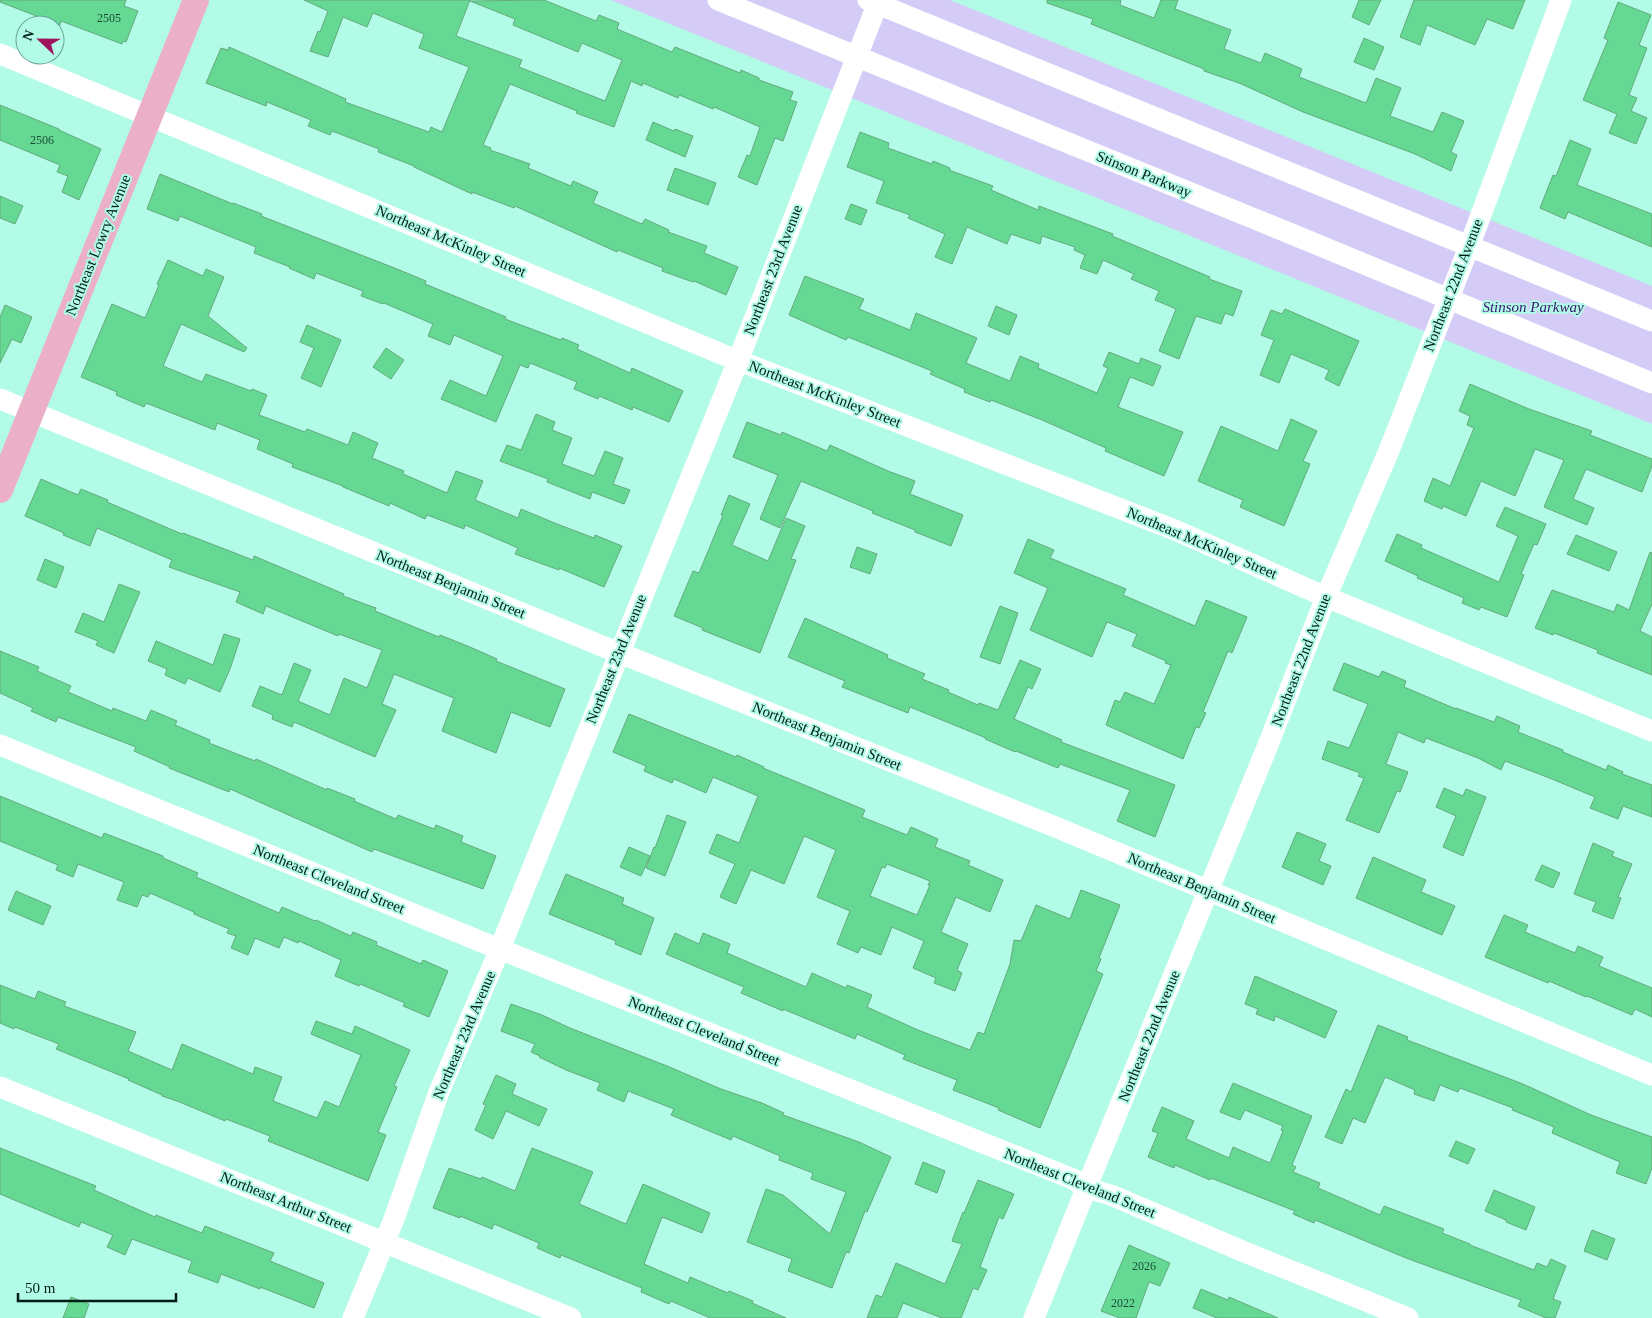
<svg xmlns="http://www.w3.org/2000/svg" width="1652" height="1318" font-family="Georgia,serif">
<rect width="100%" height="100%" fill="#b2fbe6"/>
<path fill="#d4cbf7" d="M611 0H950L1652 286V424Z"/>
<path fill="#65d993" stroke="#64aa7d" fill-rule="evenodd" d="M0 0H126L124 6 138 11 126 42 123 41 122 44 61 21 60 25 0 2Z
M304 0H470L456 36 522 60 519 67 605 101 622 60 582 43 578 52 513 25 515 19 470 1 544 0 596 21 599 15 619 23 617 29 672 52 675 47 740 73 741 70 759 78V80L793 92 790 100 797 102 783 141 775 138 757 185 738 177 747 155 750 156 760 127 714 107 713 109 679 95 678 98 643 83 642 86 631 81 614 127 576 113 577 111 510 84 483 145 491 148 490 150 530 164 528 168 571 186 573 181 598 192 593 203 642 224 645 219 669 230 668 232 707 246 704 253 738 267 726 295 694 281 693 282 662 271 663 268 618 250 617 252 515 206 514 208 472 192V194L414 167V166L378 152 379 149 332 131 330 135 308 126 311 120 267 102 266 106 206 83 221 48 228 50 229 47 346 99 345 102 429 132 431 127 442 132 469 67 419 48 424 34 373 13 367 27 343 17 328 57 310 51 318 31 320 32 328 11Z
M1047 0H1121L1120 5 1154 18 1161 0H1178L1175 9 1231 30 1224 49 1261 63 1265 53 1302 69 1299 77 1366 103 1376 78 1401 88 1390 116 1433 132 1442 112 1464 121 1451 152 1457 155 1451 171 1415 154 1303 112 1239 83 1204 71V69L1091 24 1093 19 1047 3Z
M1359 0H1381L1369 25 1352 17Z
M1414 0H1525L1513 29 1487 19 1475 45 1427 25 1420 45 1400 37Z
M1618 2 1651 15 1639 45 1647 48 1629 95 1637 98 1631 111 1647 118 1636 144 1609 133 1617 114 1583 100 1608 40 1604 38Z
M1364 38 1384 47 1374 70 1354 62Z
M0 105 59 129V130L101 149 79 200 62 192 68 176 57 172 60 165 0 140Z
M653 122 674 131 675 129 693 136 685 157 646 140Z
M860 132 889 143 888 148 932 164 933 161 950 168 949 170 993 186 991 190 1038 210 1039 206 1113 234 1112 236 1210 277 1209 279 1242 291 1233 316 1225 313 1221 324 1196 316 1179 359 1159 351 1176 309 1155 300 1159 291 1131 279 1134 274 1103 260 1097 274 1080 268 1085 255 1074 250 1075 247 1042 236 1040 244 1011 234 1007 244 967 227 952 264 935 257 945 234 908 218 910 215 876 203 884 181 847 167Z
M1570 140 1591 149 1577 185 1652 214V247L1568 212 1565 219 1540 208 1553 175 1556 176Z
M675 168 716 183 708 205 667 190Z
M160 174 233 204V203L262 214 261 216 397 269 426 281 425 284 506 317 505 319 561 340 562 338 579 345 577 349 630 373 632 368 683 391 669 422 633 407 632 410 599 396 598 399 574 389 577 382 530 363 528 368 520 365 496 422 441 399 450 380 486 396 503 356 454 335 450 345 428 336 433 324 384 303 383 304 361 296 363 291 316 273 314 279 289 268 290 267 254 253 256 247 180 216 178 221 147 209Z
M0 196 23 206 15 224 0 218Z
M851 204 867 210 861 225 845 219Z
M168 260 203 276 206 269 224 277 208 316 247 348 244 352 181 324 163 366 202 382 206 374 251 391 252 389 267 395 259 415 305 432 307 429 348 445 353 432 378 443 372 458 404 471 403 474 447 493 456 471 483 481 475 500 518 518 521 509 557 524 594 538 595 535 622 546 604 587 559 568V570L515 554 518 548 465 525 464 529 427 515 425 519 390 503 389 506 343 487V486L292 467 293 464 257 449 260 440 217 423 215 430 146 403 144 407 116 395 117 392 81 377 112 304 145 318 159 285 157 284Z
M805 276 864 299 859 309 910 330 916 313 977 338 966 363 1010 381 1020 356 1039 364 1038 368 1097 393 1108 368 1103 366 1109 352 1139 364 1141 358 1161 366 1153 386 1130 377 1118 407 1183 432 1164 476 1105 451 1106 448 1042 420 991 400 990 402 964 392 965 389 930 374 932 371 848 337 846 340 789 315Z
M5 305 32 317 21 343 12 339 0 363V317Z
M996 306 1017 315 1009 335 988 326Z
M1285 309 1359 341 1339 386 1325 379 1329 370 1291 354 1279 383 1260 375 1274 340 1261 335 1271 310 1282 314Z
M307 325 341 340 321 387 301 378 314 348 300 342Z
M386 348 404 360 391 379 373 367Z
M1470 384 1529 409 1592 431 1590 435 1652 459V466L1642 492 1586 469 1573 499 1594 508 1587 525 1544 507 1564 460 1535 449 1515 496 1481 481 1466 516 1443 506 1442 509 1424 501 1433 478 1450 486 1474 428 1467 425 1470 416 1459 411Z
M536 414 555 422 552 430 572 438 562 464 594 476 605 451 623 458 613 484 630 490 624 504 592 492 590 499 547 482 548 479 500 461 507 445 521 450Z
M1291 419 1317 431 1303 461 1310 464 1284 526 1240 507 1243 500 1198 481 1221 426 1278 451Z
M747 422 781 435 782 432 827 451 830 445 888 471 915 481 910 494 963 515 951 546 915 532V530L872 513 873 511 801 481 780 528 760 519 778 475 733 457Z
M41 479 78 495 81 489 108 500 107 502 182 534 183 533 253 560 254 556 344 594 343 596 376 608 375 611 439 637 440 635 470 647 497 659 496 661 565 689 550 727 511 712 496 753 442 731 454 698 394 674 382 704 396 710 375 757 294 722 292 727 272 719 273 715 252 706 260 686 282 695 294 663 311 670 298 701 330 715 344 678 367 688 382 650 339 634 338 636 266 606 263 614 236 602 240 592 169 567 172 560 97 528 90 546 63 535 64 533 25 516Z
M729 495 750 504 732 545 768 561 786 518 805 526 791 559 796 560 760 653 702 630 703 628 674 616 693 571 699 573 723 515H721Z
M1505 507 1546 524 1537 545 1534 544 1521 574 1524 575 1507 617 1481 607 1479 610 1462 603 1464 598 1417 578 1418 576 1385 561 1397 534 1422 545 1421 548 1499 582 1518 536 1496 526Z
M1576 535 1617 552 1609 571 1567 554Z
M1028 539 1054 550 1050 558 1126 589 1123 595 1195 626 1206 600 1247 617 1232 653 1228 651 1203 712 1206 713 1199 728 1196 727 1183 759 1106 725 1115 700 1120 702 1125 692 1154 704 1171 665 1165 663 1166 661 1132 646 1137 634 1107 622 1092 657 1030 630 1048 588 1014 573Z
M857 547 877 554 870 574 850 567Z
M1650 552 1652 553V604L1640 631 1652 637V675L1597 653 1598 650 1554 633 1553 635 1535 628 1552 590 1614 612 1617 604 1629 610Z
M45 559 64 567 56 588 37 580Z
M119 584 140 592 114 653 96 645 98 641 75 632 83 613 104 622Z
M1000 606 1018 613 1000 664 980 657Z
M805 618 888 655 887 658 925 674 922 679 949 690 948 692 978 705 979 703 998 710 1020 660 1041 669 1032 689 1028 687 1014 719 1062 740 1061 742 1175 785 1155 837 1117 821 1130 790 1060 764 1058 768 1016 751 1015 752 985 739 986 738 910 707 908 713 842 687 845 681 788 657Z
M224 634 240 639 230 669 220 692 188 678 185 684 165 675 167 669 148 661 156 641 213 665Z
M0 651 39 667 37 671 71 686 68 692 112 711 113 708 146 721 151 710 177 721 175 725 210 740 209 743 255 761 256 759 327 790V788L355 799 354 801 396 819 398 815 434 829 436 825 463 836 461 842 496 856 483 889 374 849 372 852 230 789 229 792 169 768 170 767 134 751 136 747 58 717 56 722 31 711 33 708 0 693Z
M1344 663 1379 677 1382 671 1406 681 1404 687 1456 709V708L1494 722 1497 716 1520 726 1518 732 1563 750V752L1606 770 1608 765 1623 772 1622 774 1652 785V817L1623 806 1618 819 1590 808 1595 797 1552 779 1505 761 1501 770 1478 758 1426 738 1424 743 1398 732 1386 764 1408 772 1400 792 1397 791 1379 833 1346 820 1364 778 1358 776 1360 773 1322 759 1328 741 1349 748 1368 704 1333 690Z
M629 714 736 757 737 755 764 767 763 768 865 810 862 817 907 835 911 827 938 839 935 847 970 861 968 865 1003 880 990 912 956 897 941 932 968 944 957 970 962 973 955 991 934 983 936 978 913 968 924 941 892 927 881 955 861 947 858 953 837 944 850 911 817 897 836 850 804 836 784 884 751 870 736 904 720 897 735 864 709 853 717 834 739 843 758 796 713 777 706 793 674 779 672 783 644 771 646 766 613 752ZM887 864 930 881 928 885H930L917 915 870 896 882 867 885 868Z
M1444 788 1463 796 1466 789 1486 797 1463 856 1443 847 1456 816 1436 807Z
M0 796 102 838 104 833 163 856V858L198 873 196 877 279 913 282 907 315 921 316 920 351 936 353 932 377 942 376 945 421 964 423 960 448 971 429 1017 403 1006 405 1003 360 984 359 986 335 976 341 960 299 941 298 943 284 937 279 948 255 938 248 955 231 948 236 936 227 933 229 929 194 914V912L150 893 148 897 142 895 137 907 117 900 124 882 78 864 73 877 56 870 58 865 0 841Z
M667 815 686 822 665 876 646 868 654 847 655 848Z
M1297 832 1326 844 1319 861 1331 866 1323 885 1282 867Z
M1593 843 1614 852 1612 856 1632 864 1618 897 1621 898 1613 919 1592 911 1596 902 1574 894Z
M629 847 650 856 641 876 620 867Z
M1373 857 1426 880 1421 892 1455 906 1442 935 1356 898Z
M1542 865 1560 873 1553 888 1535 880Z
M566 874 624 898 622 904 654 918 641 955 615 944 616 941 549 914Z
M1081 890 1120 905 1099 958 1101 959 1096 971 1103 974 1040 1128 998 1110 999 1108 953 1090 957 1080 903 1059 905 1055 857 1034 855 1039 783 1009V1011L741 993 744 987 666 954 675 933 699 944 703 933 730 944 727 953 806 987 812 973 846 988 847 985 872 995 867 1007 918 1030 970 1050 978 1032 984 1034 1010 964 1014 940 1021 941 1036 905 1070 919Z
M16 891 51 906 43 925 8 910Z
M1504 915 1528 925 1525 932 1575 953 1578 946 1603 957 1599 966 1652 988V1017L1635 1009 1632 1015 1587 996 1586 997 1549 981 1548 983 1485 957Z
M1255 976 1337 1011 1325 1038 1275 1016 1274 1021 1256 1014 1258 1009 1245 1004Z
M0 985 35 999 38 991 66 1002 64 1006 136 1032 128 1051 172 1070 182 1044 253 1074 255 1067 282 1077 273 1101 317 1118 325 1101 339 1107 361 1055 311 1034 316 1021 352 1034 355 1026 410 1050 394 1086 397 1087 378 1132 386 1135 368 1181 268 1141 270 1136 226 1119 225 1121 177 1101 162 1096V1095L128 1080 129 1079 56 1049 59 1044 15 1027 14 1029 0 1023Z
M511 1004 542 1015 570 1028 667 1066 721 1089 762 1103 784 1113 783 1115 859 1142 891 1157 867 1212 865 1211 849 1253 846 1252 832 1288 788 1271 792 1259 747 1242 766 1189 783 1195 830 1234 846 1192 811 1179 813 1173 779 1160 780 1156 733 1136 731 1140 671 1115 674 1109 628 1091 624 1102 597 1090 600 1083 566 1070 539 1057 540 1056 531 1052 535 1044 501 1031Z
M1378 1025 1408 1037 1407 1040 1523 1084 1591 1115 1652 1137V1168L1646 1184 1616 1173 1620 1162 1552 1133 1554 1127 1512 1110 1513 1108 1460 1088 1458 1092 1440 1085 1434 1101 1414 1094 1415 1090 1385 1077 1365 1123 1353 1118 1342 1144 1325 1137 1346 1089 1351 1092Z
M496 1075 516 1084 512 1094 547 1109 539 1126 506 1111 493 1139 475 1130 486 1105 483 1104Z
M1233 1083 1312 1116 1292 1165 1296 1167 1293 1172 1320 1183 1318 1188 1380 1215 1384 1206 1444 1229 1442 1233 1470 1244V1245L1534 1270 1537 1263 1547 1267 1551 1259 1566 1266 1553 1299 1561 1302 1555 1318H1546L1518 1306 1521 1300 1406 1258 1315 1220 1314 1223 1293 1214 1295 1211 1211 1178 1210 1180 1175 1165 1174 1168 1148 1157 1158 1133 1152 1131 1162 1107 1194 1121 1186 1139 1229 1158 1233 1147 1270 1163 1283 1131 1281 1130 1283 1126 1245 1110 1240 1120 1220 1112Z
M1456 1141 1475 1149 1468 1164 1449 1156Z
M0 1148 96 1186 94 1190 155 1217 156 1215 202 1233 205 1226 274 1253 270 1261 324 1283 314 1308 260 1287V1289L221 1274 218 1283 188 1272 192 1261 132 1239 125 1255 107 1247 113 1235 81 1222 79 1227 0 1194Z
M532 1148 593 1172 579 1204 626 1224 643 1184 710 1213 702 1233 662 1217 644 1264 688 1283 690 1277 728 1293 729 1291 753 1301 752 1303 786 1318H710L671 1301 669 1304 641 1292 642 1288 561 1255 560 1258 537 1248 539 1243 494 1224 492 1229 460 1216V1218L433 1208 449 1168 481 1179 482 1177 515 1191Z
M923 1162 945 1171 937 1193 915 1184Z
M978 1180 1014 1194 1003 1219 999 1217 980 1267 987 1270 978 1290 973 1288 961 1318H942L903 1303 897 1318H867L876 1295 882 1297 896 1263 945 1284 962 1244 952 1241 963 1212 964 1213Z
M1494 1190 1535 1207 1526 1230 1506 1222V1220L1485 1211Z
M1592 1230 1615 1239 1607 1260 1584 1251Z
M1129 1245 1170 1263 1160 1286 1149 1282 1136 1318H1120L1101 1311Z
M1201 1289 1228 1300 1229 1297 1278 1318H1217L1193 1308Z
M71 1297 89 1304 84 1318H63Z"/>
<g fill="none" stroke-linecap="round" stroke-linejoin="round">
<path stroke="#fff" stroke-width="21" d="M718 0 1294 235 1652 383
M868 0 1652 321
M0 54 724 355 1175 530 1326 597 1652 731
M0 399 602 646 1053 826 1652 1075
M0 745 482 942 1073 1179 1086 1188 1111 1195 1242 1251 1408 1318
M0 1087 571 1318
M353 1318 394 1219 439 1092 494 963 738 361 879 0
M1034 1318 1092 1174 1268 745 1326 597 1388 453 1469 247 1561 0"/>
<path stroke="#ecafc8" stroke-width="26" d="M0 490 196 0"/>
</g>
<g text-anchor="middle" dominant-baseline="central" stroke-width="4" stroke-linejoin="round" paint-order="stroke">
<g font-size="12" fill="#1a4d37">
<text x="109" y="18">2505</text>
<text x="42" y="140">2506</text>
<text x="1144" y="1266">2026</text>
<text x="1123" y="1303">2022</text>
</g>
<g font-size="15" fill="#011e18" stroke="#b2fbe6">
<text transform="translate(1144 174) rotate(22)">Stinson Parkway</text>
<text transform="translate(451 241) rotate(23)">Northeast McKinley Street</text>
<text transform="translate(98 245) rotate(-68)">Northeast Lowry Avenue</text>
<text transform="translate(773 270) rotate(-69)">Northeast 23rd Avenue</text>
<text transform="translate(1453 285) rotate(-69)">Northeast 22nd Avenue</text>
<text transform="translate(825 394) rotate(21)">Northeast McKinley Street</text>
<text transform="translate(1202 543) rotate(23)">Northeast McKinley Street</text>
<text transform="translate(451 584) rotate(22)">Northeast Benjamin Street</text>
<text transform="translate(616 659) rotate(-68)">Northeast 23rd Avenue</text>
<text transform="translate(1301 660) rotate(-69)">Northeast 22nd Avenue</text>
<text transform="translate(827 736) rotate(22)">Northeast Benjamin Street</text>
<text transform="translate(329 879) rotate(22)">Northeast Cleveland Street</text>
<text transform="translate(1202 888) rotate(23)">Northeast Benjamin Street</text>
<text transform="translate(704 1031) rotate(22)">Northeast Cleveland Street</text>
<text transform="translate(464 1035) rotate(-67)">Northeast 23rd Avenue</text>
<text transform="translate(1149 1036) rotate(-68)">Northeast 22nd Avenue</text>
<text transform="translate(1080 1183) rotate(22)">Northeast Cleveland Street</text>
<text transform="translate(286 1202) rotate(22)">Northeast Arthur Street</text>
</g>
<g font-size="15" font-style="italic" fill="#39166f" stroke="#b2fbe6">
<text x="1533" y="307">Stinson Parkway</text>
</g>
</g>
<g transform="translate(40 40) rotate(292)"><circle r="24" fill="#b2fbe6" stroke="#6ba394"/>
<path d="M0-4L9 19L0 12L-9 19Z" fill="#9f135f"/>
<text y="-8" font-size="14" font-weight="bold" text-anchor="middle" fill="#011e18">N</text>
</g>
<path d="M18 1293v8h158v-8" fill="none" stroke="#011e18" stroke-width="2.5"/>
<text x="25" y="1293" font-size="15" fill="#011e18" stroke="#b2fbe6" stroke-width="4" paint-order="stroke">50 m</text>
</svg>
